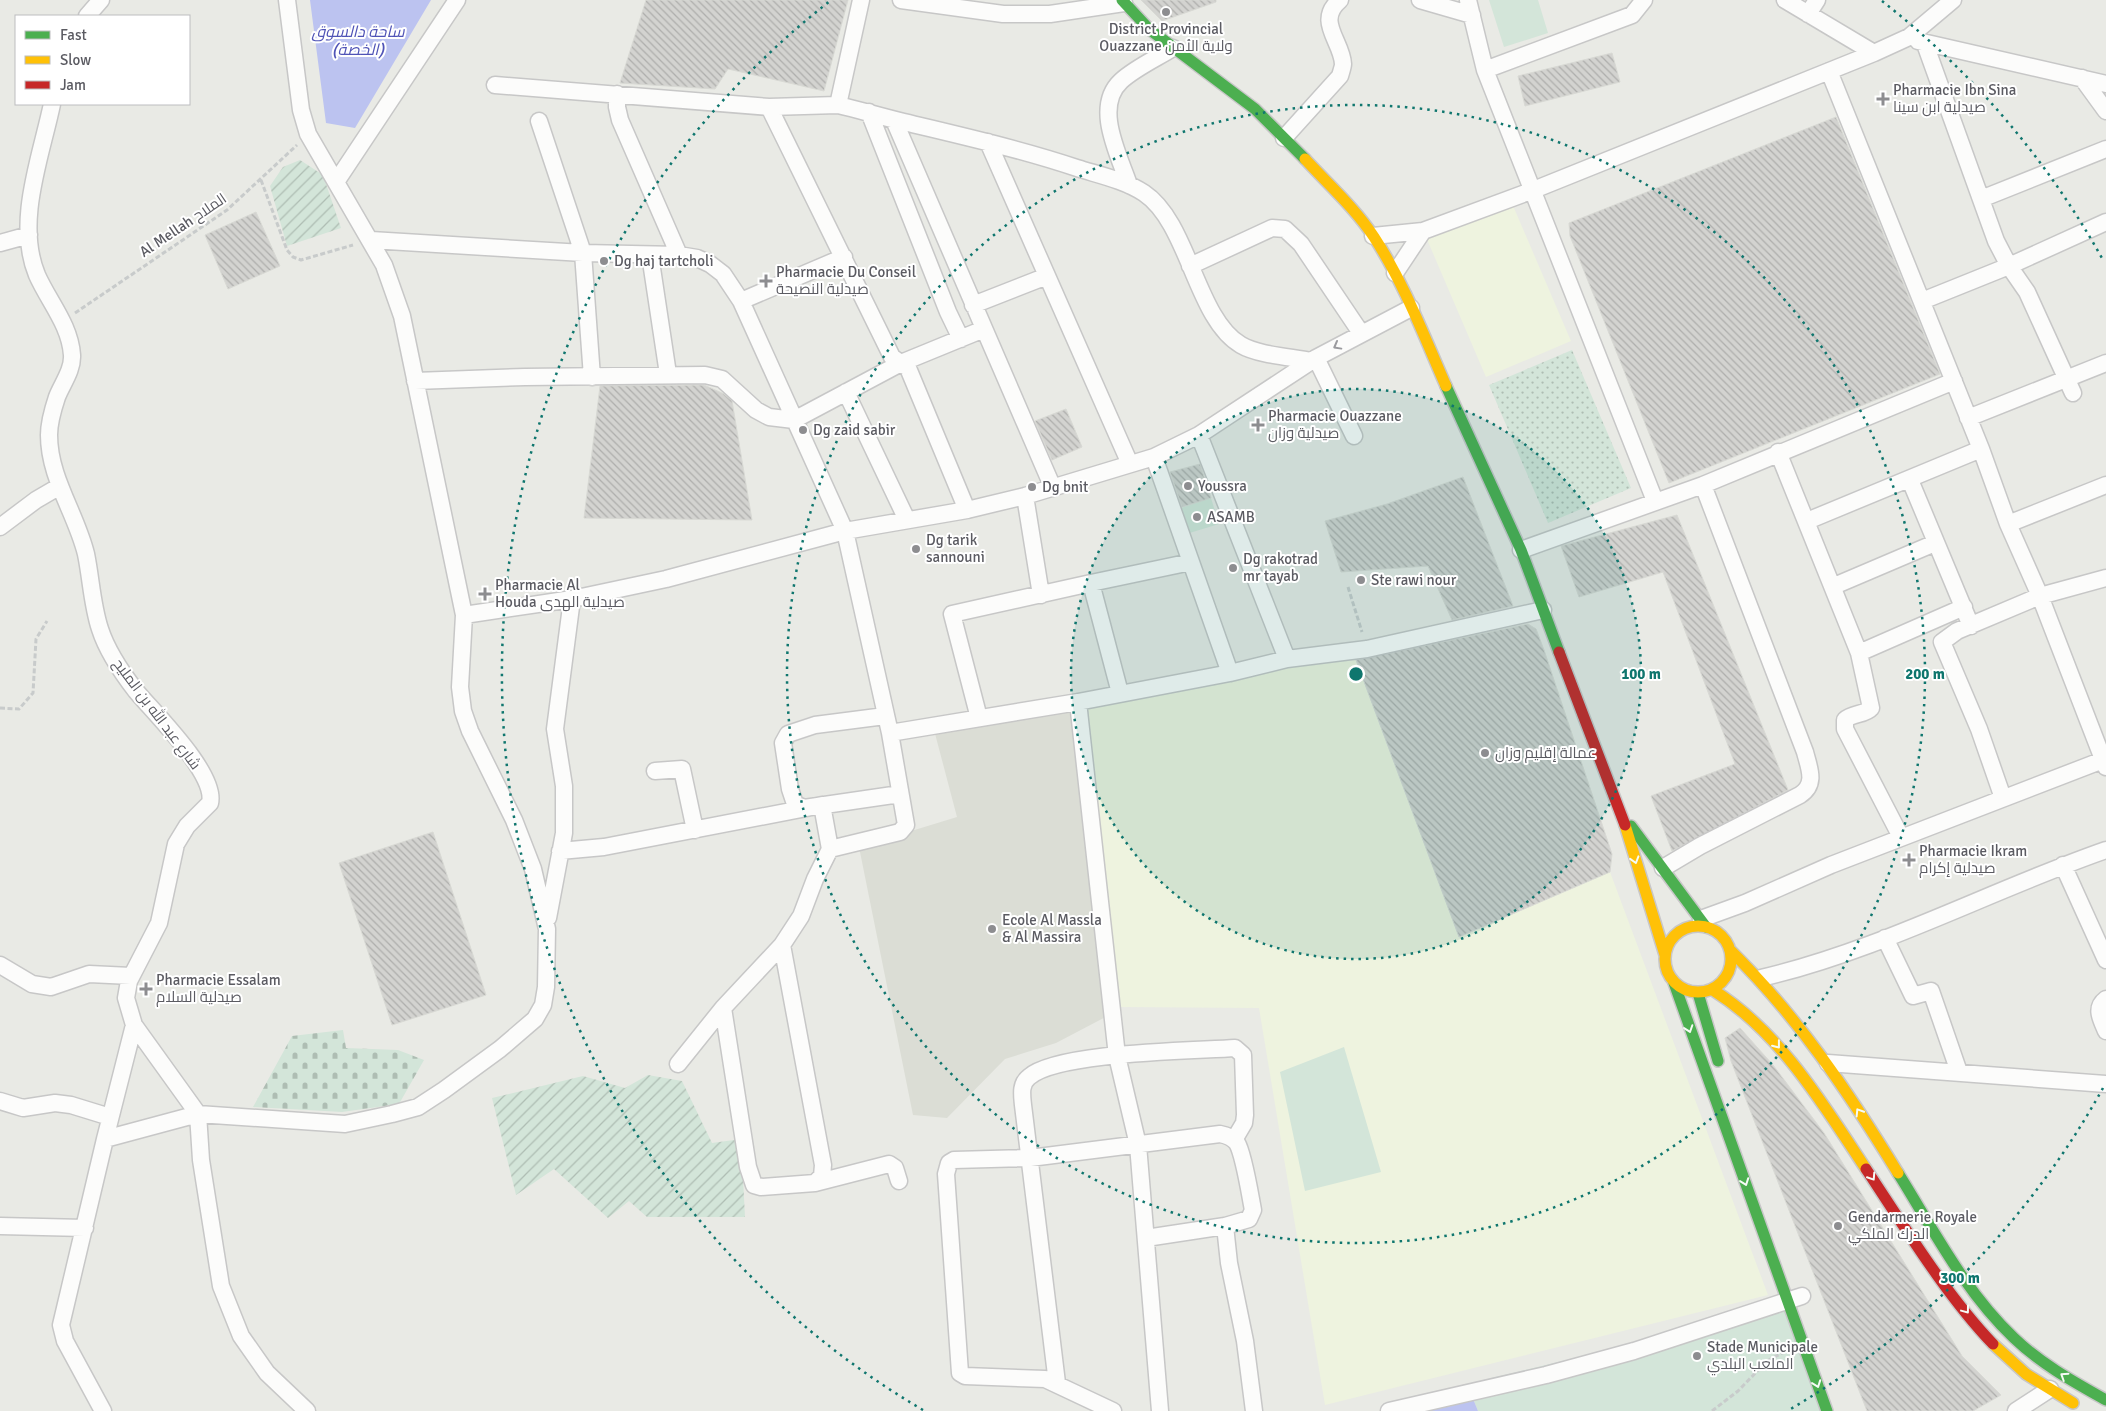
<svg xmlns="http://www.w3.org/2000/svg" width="2106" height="1411" font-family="Signika,Cairo,sans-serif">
<defs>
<pattern id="grass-dots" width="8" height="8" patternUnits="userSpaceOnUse" patternTransform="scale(1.25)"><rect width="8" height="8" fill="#d3e5d9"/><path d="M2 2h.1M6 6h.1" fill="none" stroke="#aebdb3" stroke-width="1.8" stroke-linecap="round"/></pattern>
<pattern id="cemetery-stones" width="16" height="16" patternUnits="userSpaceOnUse" patternTransform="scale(1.25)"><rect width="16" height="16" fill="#d3e5d9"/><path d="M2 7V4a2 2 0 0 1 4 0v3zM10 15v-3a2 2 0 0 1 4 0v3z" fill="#aebdb3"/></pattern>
<pattern id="garden-furrows" width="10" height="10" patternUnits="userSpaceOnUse" patternTransform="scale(1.25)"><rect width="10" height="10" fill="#d3e5d9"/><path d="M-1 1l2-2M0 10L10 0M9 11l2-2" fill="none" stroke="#aebdb3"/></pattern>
<pattern id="building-back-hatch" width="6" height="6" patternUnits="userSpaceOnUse" patternTransform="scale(1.25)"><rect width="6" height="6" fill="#d3d3d0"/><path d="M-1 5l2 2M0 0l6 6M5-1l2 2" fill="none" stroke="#aeaeac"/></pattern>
</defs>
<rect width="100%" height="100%" fill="#e9eae5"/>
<path fill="#eef3df" d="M1511 201 1571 341 1486 377 1426 237Z
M1353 653 1459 937 1610 872 1768 1295 1325 1405 1259 1008 1118 1007 1087 699Z"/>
<path fill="#dbddd5" d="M1087 699 1117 1011 1056 1043 1005 1059 947 1118 913 1115 859 847 957 817 933 726Z"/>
<path fill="url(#grass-dots)" d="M1572 350 1631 488 1548 523 1489 385Z"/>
<path fill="url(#cemetery-stones)" d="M343 1030 346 1048 398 1050 424 1060 399 1104 342 1112 253 1107 292 1036Z"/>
<path fill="url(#garden-furrows)" d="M300 160 323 175 341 228 287 246 270 186 283 167Z
M648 1075 682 1081 712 1143 741 1139 745 1217H647L629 1201 608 1218 554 1169 516 1195 492 1098 583 1076 625 1088Z"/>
<path fill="#d3e5d9" d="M1489 0H1538L1548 33 1504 47Z
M1211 498 1219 524 1183 535 1175 510Z
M1344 1047 1381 1172 1305 1191 1280 1072Z
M1793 1305 1833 1411H1478L1467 1384Z"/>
<path fill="#bcc3f0" d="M310 0H431L355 128 326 123Z
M1467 1384 1478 1411H1380L1415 1396Z"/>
<path fill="url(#building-back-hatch)" stroke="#d8d9d4" d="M646 0H848L824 91 728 69 715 89 620 83Z
M1141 0H1216V2L1162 21Z
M1612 53 1620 82 1525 106 1518 76Z
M1836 117 1940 374 1669 483 1570 236 1569 223Z
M256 212 280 266 228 289 205 235Z
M704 385 724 394 732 401 752 520 584 518 600 386Z
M1066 409 1082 447 1052 460 1035 421Z
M1200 464 1211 498 1182 507 1170 472Z
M1463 477 1513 606 1452 620 1428 566 1341 572 1325 521 1387 504Z
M1677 515 1788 790 1672 851 1651 796 1735 764 1663 572 1579 597 1561 546Z
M1528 624 1536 629 1544 650 1612 854 1610 872 1459 937 1356 660Z
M433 832 486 995 392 1025 339 863Z
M1740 1028 1773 1065 1824 1133 1962 1356 2001 1395 1973 1411H1867L1731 1061 1725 1038Z"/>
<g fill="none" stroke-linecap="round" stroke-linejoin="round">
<defs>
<path id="street" d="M287 0 301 110 308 134 384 265 402 316 464 615
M861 0 838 105C860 110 882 117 904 122 962 136 1020 149 1077 168 1099 175 1124 180 1144 193 1189 223 1196 319 1241 345 1258 355 1291 357 1311 361
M901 0 1003 14H1050L1124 3
M1420 0 1472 15
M1468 0 1485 70 1655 501
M1785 0 1874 53
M1808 14 1817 0
M87 16 101 0
M1918 41 2106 84
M1925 44 1996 241 2009 266 2027 292 2073 393
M1485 70 1632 15 1644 0
M1829 71 1981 449 2008 524 2040 596 2106 767
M2082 78 2106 111
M495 85 769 107 838 105
M617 94V107L620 120 679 255
M52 104C41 157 15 222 37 275 49 302 70 325 72 355 73 370 62 384 57 397 53 409 49 423 49 435 49 478 76 513 86 554 91 578 92 605 100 629 107 651 122 673 136 691 154 713 217 774 210 803L187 826 176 844 159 923 129 981 126 998 134 1025
M769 107 892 357 908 368 967 510
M869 112 948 312 961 339
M894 120 1053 488
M539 121 583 253 592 377
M1284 138 1340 76C1341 72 1343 67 1343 64 1342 41 1315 21 1340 0
M988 142 1130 464
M336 182 457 0
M1129 185C1119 155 1093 107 1121 81 1135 68 1157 58 1173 48
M1981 199 2106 149
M1373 236 1423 231 1531 191 1874 53 1909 37 1953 0
M371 240 583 253 679 255 697 258 710 264 723 274 741 301 845 531 890 733 906 825 900 832 830 849 815 879 801 916 782 945 723 1008 678 1064
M0 243 29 235
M650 255 668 374
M1190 266 1272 228 1285 229 1301 244 1361 333
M1395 273 1423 231
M741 301 844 257
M1922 301 2009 266 2106 222
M973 305 1047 276
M1316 358 1354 436
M415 381 525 377 705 375 722 379 756 410 769 417 794 420 901 363 984 329
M846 392 907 520
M1968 418 2106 363
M1199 435 1287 659
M1778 452 1859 653 1871 708C1865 715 1852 713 1845 720V729L1901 837
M1154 457 1230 673
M1910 480 1971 626
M1703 485 1954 381
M1025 496 1041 595
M1807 521 1981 449
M2008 524 2106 485
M0 527 36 500 60 486
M1521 550 1703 485 1805 752C1809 768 1817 784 1800 795L1700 846 1663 868
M1834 586 1935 543
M1859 653 1964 607
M1120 693 1091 583 1191 562
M1078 702 1117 1056 1138 1145 1160 1411
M885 716 815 725 788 734 783 743 790 789 795 804 804 808 900 794
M979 718 952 614 1091 583
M890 733 1078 702 1230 673 1287 659 1367 649 1543 610
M655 771 682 769 695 830
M2003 798 1979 729 1942 642 1957 631 2040 596 2106 578
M560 851 604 847 822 805 830 849
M2063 865 2106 960
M548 918 564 833V786L555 729 572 599
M1701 919 1745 903 1831 865 2103 760
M1885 938 1913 996 1931 991 1959 1072
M0 965 32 984 51 987 89 974 131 976
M1761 978C1881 950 1991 890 2106 850
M2106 999C2094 1008 2101 1019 2106 1031
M723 1008 748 1167 754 1185 761 1187 815 1183 822 1176 823 1165 782 945
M1828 1063 2106 1084
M0 1101 23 1108 55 1103 71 1105 110 1117
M815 1183 889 1164 895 1168 899 1181
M0 1226 85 1228
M1146 1238 1225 1226
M1057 1383 1023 1105C1022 1095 1020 1084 1029 1077 1057 1052 1193 1051 1235 1048L1243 1055 1245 1115 1244 1123 1234 1140
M103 1411 65 1341 61 1325 105 1139
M307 1411 267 1373 241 1336 221 1286 201 1160 198 1114 134 1025 105 1139 198 1114 345 1124 392 1114 418 1107 444 1090 500 1049 535 1019 543 1005 546 987 547 929 533 869 514 820 470 731 463 711 460 687 464 615 572 599 666 579 845 531 967 510 1025 496 1154 457 1199 435 1316 358 1411 308
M1113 1411 1045 1379 965 1376 960 1373 946 1174 949 1163 954 1160 1030 1158 1220 1134C1226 1135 1233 1138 1237 1143 1244 1155 1250 1195 1253 1210L1249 1219 1225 1226 1229 1263 1245 1341 1254 1411
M1389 1411 1546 1375 1634 1351 1802 1296
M2016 1411 2050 1389"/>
<path id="fast" d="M1122 0 1149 29 1255 109 1305 159
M1446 386 1521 550 1559 652
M1631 826 1706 927
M1674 983 1827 1411
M1698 993 1718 1061
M1898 1173C1933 1229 1965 1292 2014 1338 2041 1364 2074 1382 2106 1400"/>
<path id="slow" d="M1305 159C1328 184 1355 208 1374 237 1404 283 1424 336 1446 386
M1625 825 1665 955
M1665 959a33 33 0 1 1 66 0a33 33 0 1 1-66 0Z
M1731 951C1798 1017 1849 1093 1898 1173
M1713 990C1780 1032 1823 1104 1866 1169
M1993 1344 2026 1374 2073 1403"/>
<path id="jam" d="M1559 652 1625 825
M1866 1169C1904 1226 1946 1295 1993 1344"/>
</defs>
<use href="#street" stroke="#c7c7c7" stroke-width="19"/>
<use href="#fast" stroke="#c8c7c8" stroke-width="14"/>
<use href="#slow" stroke="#c8c7c8" stroke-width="14"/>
<use href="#jam" stroke="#c8c7c8" stroke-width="14"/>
<path stroke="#c8cbcb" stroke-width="3" stroke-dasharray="5 2.5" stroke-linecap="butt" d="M261 180 287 250 293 257 301 260 353 245
M75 313 227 210 297 145
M1348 587 1362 632
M0 708 19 709 33 693 36 639 47 621
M1712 1411 1738 1391 1767 1361 1784 1352"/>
<use href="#street" stroke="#fcfcfb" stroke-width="16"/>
<use href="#fast" stroke="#4caf50" stroke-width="11"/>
<use href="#slow" stroke="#ffc107" stroke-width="11"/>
<use href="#jam" stroke="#c62828" stroke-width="11"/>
</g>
<defs><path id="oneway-chevron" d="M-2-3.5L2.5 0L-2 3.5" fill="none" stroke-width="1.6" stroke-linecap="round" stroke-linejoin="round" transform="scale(1.25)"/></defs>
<use stroke="#9b9b9f" href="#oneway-chevron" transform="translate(1337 346) rotate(151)"/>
<g stroke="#f6fbf6">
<use href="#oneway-chevron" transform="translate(1635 860) rotate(73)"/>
<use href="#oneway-chevron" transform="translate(1689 1029) rotate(71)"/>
<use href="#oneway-chevron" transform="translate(1777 1045) rotate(52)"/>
<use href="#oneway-chevron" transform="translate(1859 1112) rotate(-122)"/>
<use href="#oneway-chevron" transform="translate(1872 1177) rotate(57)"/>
<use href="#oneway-chevron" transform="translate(1745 1182) rotate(70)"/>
<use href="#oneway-chevron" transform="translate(1966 1310) rotate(53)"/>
<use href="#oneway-chevron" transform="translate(2064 1376) rotate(-147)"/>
<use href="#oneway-chevron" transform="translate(1817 1384) rotate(70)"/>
</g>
<circle cx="1356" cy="674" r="285" fill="#0f766e" fill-opacity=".12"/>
<g fill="none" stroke="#0f766e" stroke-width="2.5" stroke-dasharray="2.5 5">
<circle cx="1356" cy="674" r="285"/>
<circle cx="1356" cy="674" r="569"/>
<path d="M2103 1088A854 854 0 0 1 1789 1410M923 1410A854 854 0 0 1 830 1M1882 1A854 854 0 0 1 2103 260"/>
</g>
<g fill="#8d8d90" stroke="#fff" stroke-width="2">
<circle cx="1166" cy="12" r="5"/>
<path d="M1880.5 91.5h5v5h5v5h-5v5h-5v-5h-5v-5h5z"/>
<circle cx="604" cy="261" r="5"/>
<path d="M763.5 273.5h5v5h5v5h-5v5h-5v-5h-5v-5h5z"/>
<path d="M1255.5 417.5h5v5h5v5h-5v5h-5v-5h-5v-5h5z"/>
<circle cx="803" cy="430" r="5"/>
<circle cx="1188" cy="486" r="5"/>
<circle cx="1032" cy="487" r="5"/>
<circle cx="1197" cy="517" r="5"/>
<circle cx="916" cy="549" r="5"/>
<circle cx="1233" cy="568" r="5"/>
<circle cx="1361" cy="580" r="5"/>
<path d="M482.5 586.5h5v5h5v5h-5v5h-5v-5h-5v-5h5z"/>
<circle cx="1485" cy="753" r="5"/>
<path d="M1906.5 852.5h5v5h5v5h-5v5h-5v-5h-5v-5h5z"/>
<circle cx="992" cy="929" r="5"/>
<path d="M143.5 981.5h5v5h5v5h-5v5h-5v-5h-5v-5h5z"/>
<circle cx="1838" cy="1226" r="5"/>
<circle cx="1697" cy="1356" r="5"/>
</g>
<g text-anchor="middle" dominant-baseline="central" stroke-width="4" stroke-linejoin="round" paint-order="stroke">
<g font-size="15" fill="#5b5b62" stroke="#fff" text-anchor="start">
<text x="1166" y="29" text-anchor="middle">District Provincial<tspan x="1166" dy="17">Ouazzane ولاية الأمن</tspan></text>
<text x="1893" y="90">Pharmacie Ibn Sina<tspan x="1893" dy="17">صيدلية ابن سينا</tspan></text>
<text x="614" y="261">Dg haj tartcholi</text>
<text x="776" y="272">Pharmacie Du Conseil<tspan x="776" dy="17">صيدلية النصيحة</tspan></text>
<text x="1268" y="416">Pharmacie Ouazzane<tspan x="1268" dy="17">صيدلية وزان</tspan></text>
<text x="813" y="430">Dg zaid sabir</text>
<text x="1198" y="486">Youssra</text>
<text x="1042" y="487">Dg bnit</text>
<text x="1207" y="517">ASAMB</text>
<text x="926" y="540">Dg tarik<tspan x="926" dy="17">sannouni</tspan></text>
<text x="1243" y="559">Dg rakotrad<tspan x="1243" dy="17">mr tayab</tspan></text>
<text x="1371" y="580">Ste rawi nour</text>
<text x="495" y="585">Pharmacie Al<tspan x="495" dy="17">Houda صيدلية الهدى</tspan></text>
<text x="1495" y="753">عمالة إقليم وزان</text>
<text x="1919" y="851">Pharmacie Ikram<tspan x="1919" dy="17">صيدلية إكرام</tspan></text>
<text x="1002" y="920">Ecole Al Massla<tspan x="1002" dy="17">&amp; Al Massira</tspan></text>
<text x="156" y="980">Pharmacie Essalam<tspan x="156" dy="17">صيدلية السلام</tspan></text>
<text x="1848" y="1217">Gendarmerie Royale<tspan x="1848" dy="17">الدرك الملكي</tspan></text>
<text x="1707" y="1347">Stade Municipale<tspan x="1707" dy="17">الملعب البلدي</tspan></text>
</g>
<g font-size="15" fill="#5b5b62" stroke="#fff">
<text transform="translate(183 225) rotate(-34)">Al Mellah الملاح</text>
<text transform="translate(157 714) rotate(53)">شارع عبد الله بن المليح</text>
</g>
<g font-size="16" font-style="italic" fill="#4f53b6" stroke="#fff">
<text x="358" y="32">ساحة دالسوق<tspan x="358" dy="18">(الخصة)</tspan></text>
</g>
</g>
<circle cx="1356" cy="674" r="8" fill="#0f766e" stroke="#fff" stroke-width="2.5"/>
<g font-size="15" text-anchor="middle" font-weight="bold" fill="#0f766e" stroke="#fff" stroke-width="4" stroke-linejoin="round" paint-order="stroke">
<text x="1641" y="679">100 m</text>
<text x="1925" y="679">200 m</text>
<text x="1960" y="1283">300 m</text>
</g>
<rect x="15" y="15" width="175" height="90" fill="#ffffff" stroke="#bdbdc0"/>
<rect x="25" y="31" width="25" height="8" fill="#4caf50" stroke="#bdbdc0"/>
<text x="60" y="40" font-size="15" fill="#5b5b62">Fast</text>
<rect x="25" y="56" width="25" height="8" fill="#ffc107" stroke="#bdbdc0"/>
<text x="60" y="65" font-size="15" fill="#5b5b62">Slow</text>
<rect x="25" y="81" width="25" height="8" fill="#c62828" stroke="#bdbdc0"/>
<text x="60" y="90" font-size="15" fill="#5b5b62">Jam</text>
</svg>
